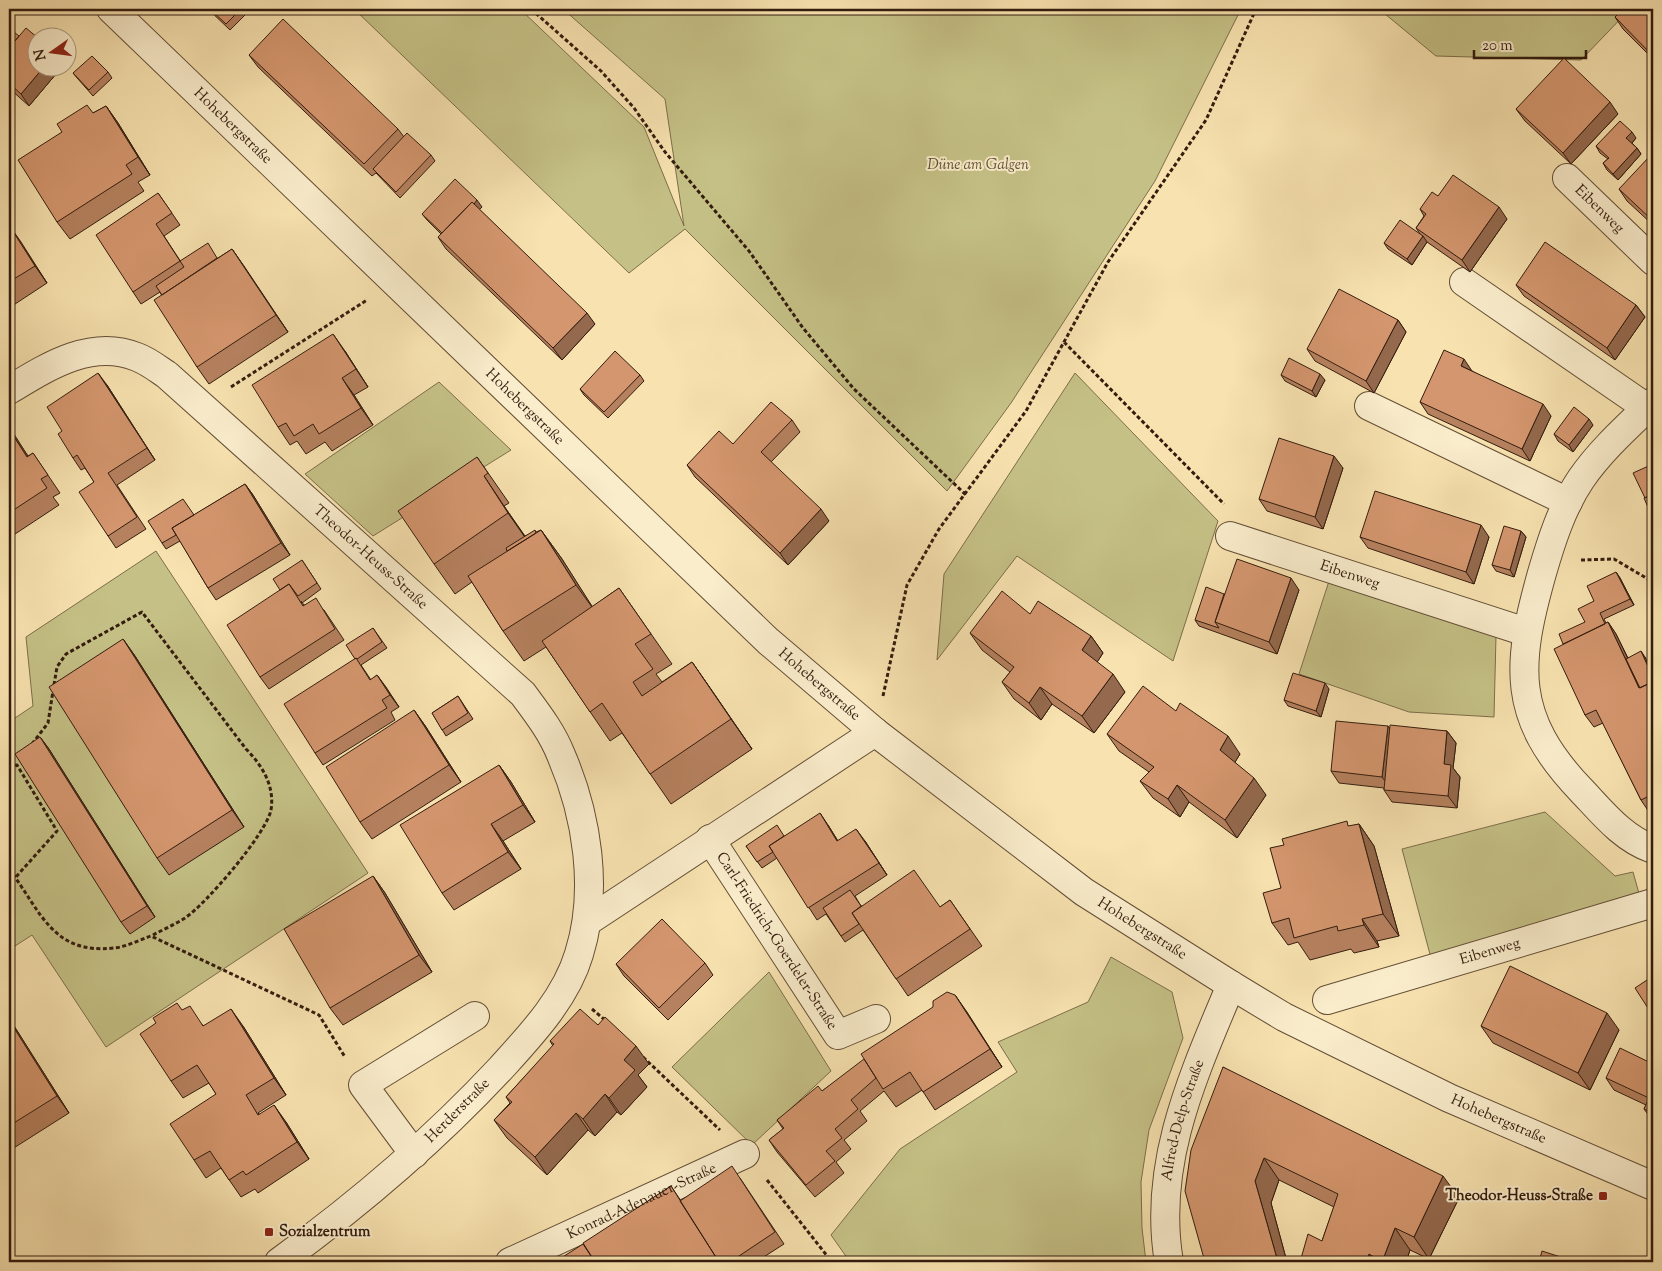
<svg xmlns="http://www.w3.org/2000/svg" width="1662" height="1271" font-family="'Sorts Mill Goudy',serif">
<rect width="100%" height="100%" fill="#f8e3b0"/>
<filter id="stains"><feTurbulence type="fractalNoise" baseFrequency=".004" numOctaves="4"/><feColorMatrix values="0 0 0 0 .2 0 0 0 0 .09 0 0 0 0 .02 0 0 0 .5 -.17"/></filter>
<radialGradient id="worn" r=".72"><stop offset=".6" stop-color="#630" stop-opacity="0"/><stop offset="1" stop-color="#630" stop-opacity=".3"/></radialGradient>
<path fill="#c5c186" stroke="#7c6e4a" d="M354 9H520L644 127 684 226 665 99 563 9H1235L1238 15 1155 181 1011 403 947 491 685 229 629 273Z
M1379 9H1630L1581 60 1436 56Z
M1075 373 1218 521 1173 661 1017 556 937 660 944 574Z
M439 382 511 450 373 536 305 474Z
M156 551 368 873 106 1047 32 935 12 948 9 943V722L33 706 26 637Z
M1329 581 1496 636 1494 717 1409 712 1299 674Z
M1545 812 1615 876 1633 872 1640 897 1431 958 1402 849Z
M1111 957 1172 992 1183 1038 1149 1130 1141 1182 1142 1228 1146 1262H850L831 1235 900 1149 1017 1072 998 1042 1088 1002Z
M769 972 831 1071 752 1145 672 1067Z"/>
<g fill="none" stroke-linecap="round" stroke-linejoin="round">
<defs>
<g id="minor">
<path id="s1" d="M111 9 768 641 875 732 1084 892 1231 985 1284 1017 1449 1098 1653 1186"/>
<path id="s2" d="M1567 178 1653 261"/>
<path d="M1464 282 1647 408"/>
<path id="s3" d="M9 390C47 367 91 338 137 357 148 361 158 369 167 375L523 694C537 713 552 732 561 755 587 815 599 890 579 954 566 998 531 1035 501 1068 433 1141 359 1204 279 1262"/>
<path d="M1653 402C1628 426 1601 450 1581 479 1562 507 1551 542 1542 573 1516 665 1511 717 1581 790 1602 812 1623 839 1653 849"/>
<path d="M1369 406 1568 502"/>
<path id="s4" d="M1230 536 1526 632"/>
<path id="s5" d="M710 839 838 1035 876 1019"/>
<path d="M588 921 875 732"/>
<path id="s6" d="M1327 1000 1653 903"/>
<path d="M414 1154 363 1085 475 1016"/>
<path id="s7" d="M510 1262 745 1154"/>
<path id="s8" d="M1169 1262C1152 1163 1194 1074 1231 985"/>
</g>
</defs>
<use href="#minor" stroke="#644e36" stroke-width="30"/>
<path stroke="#331c0e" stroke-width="3" stroke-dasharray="4 2.5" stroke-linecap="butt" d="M531 9 601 71 634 108 665 152 749 251 803 328 854 389 966 495
M1064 342 1224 504
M231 387 367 300
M1581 560 1614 559 1653 582
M54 685 57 667 66 654 142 612 246 749C262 765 275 786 271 810 266 834 206 904 185 918 174 925 162 930 151 936
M883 696 907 585 939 529 1026 411 1108 262 1206 120 1256 9
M32 744 48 723 53 691
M9 768 17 765 57 831 15 878
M9 869C41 911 52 955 114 948 126 947 139 940 151 936L319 1015 345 1057
M592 1009 606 1021
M643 1057 720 1130
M767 1180 832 1262"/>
<use href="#minor" stroke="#faedcc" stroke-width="28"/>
</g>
<path fill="#b6815f" stroke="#331c0e" d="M208 9H251L230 30Z
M1653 9V59L1623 29 1615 17Z
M9 16 14 23 9 28 38 68H61L29 106 9 88Z
M249 55 398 129 404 137 431 155 435 161 400 198 376 173 372 176 258 67Z
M108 72 112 78 93 96 78 79 73 73Z
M106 106 118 123 150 175 138 182 144 191 70 239 57 222 93 113Z
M1516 109 1618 114 1571 164 1525 121Z
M1636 138 1632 143 1637 148 1641 154 1618 180 1607 170 1603 163 1608 159 1600 153 1596 146Z
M1653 162V225L1627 201 1619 189Z
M158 193 180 225 164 236 181 262 218 258 232 249 288 332 209 384 197 367 160 292 141 304 133 292Z
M1438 196 1507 219 1470 272 1427 242 1412 265 1388 249 1384 243 1420 234 1416 228 1424 216 1420 209Z
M482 207 479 209 595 324 562 360 446 249 438 237 441 234 427 220 422 214Z
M9 225 47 283 9 308Z
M1516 285 1636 305 1645 317 1615 360 1524 296Z
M1398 320 1406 332 1374 393 1315 361 1307 349Z
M345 351 368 387 354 395 373 425 332 451 325 442 306 454 297 441 290 445 278 427Z
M1472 371 1551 416 1530 461 1428 414 1420 402Z
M640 375 644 381 608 418 584 395 580 389Z
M1281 375 1325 380 1316 397 1285 381Z
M107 385 155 460 117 485 146 529 116 548 108 536 94 482 85 468 81 470 73 458 62 431Z
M792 420 800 432 771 462 829 521 788 565 695 477 687 465 733 444Z
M1593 425 1573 452 1558 441 1554 434Z
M9 428 28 456 33 453 60 493 53 497 59 505 9 538Z
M477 457 509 503 504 506 525 536 536 532 541 530 562 559 592 607 619 588 672 664 656 674 662 682 692 662 752 749 671 804 622 733 610 741 546 647 524 661 503 631 472 582 455 594 434 564Z
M1343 468 1323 529 1267 511 1259 499Z
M245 484 253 495 290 555 216 600 208 588 180 541 166 549 162 543 194 515Z
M1521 531 1526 537 1514 577 1496 571 1492 565Z
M1360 537H1489L1474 584 1368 548Z
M302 560 321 589 302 603 301 601 304 605 324 610 344 640 269 689 260 677 280 590Z
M1616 572 1620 578 1634 605 1604 619 1606 623 1608 622 1616 634 1628 658 1645 657 1653 675V810L1649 812 1641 800 1603 723 1594 727 1585 715 1563 644 1585 622 1594 601Z
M1299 590 1277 654 1199 626 1195 620 1224 594Z
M1030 614 1091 636 1103 653 1097 662 1125 692 1094 733 1052 704 1041 720 1014 699 1002 682 1010 672 982 650 970 633Z
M373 628 387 648 361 665 371 680 377 675 399 707 391 712 395 720 323 765 315 753 355 659Z
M123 639 135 656 244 827 169 875 157 858Z
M1329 689 1321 717 1288 706 1284 700Z
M458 696 473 719 446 736 432 713Z
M414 710 426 727 461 782 372 839 360 822Z
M1176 711 1240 754 1235 762 1266 795 1237 838 1189 802 1180 817 1153 798 1140 781 1149 772 1119 751 1107 734Z
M1388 726 1390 729 1447 731 1456 743 1453 768 1460 777 1457 808 1392 802 1384 790V788L1339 783 1331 771Z
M40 737 49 749 155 917 130 934 121 922Z
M499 765 511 782 535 822 503 841 521 869 454 910 442 893Z
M1359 824 1374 846 1399 936 1377 941 1379 947 1354 953 1351 949 1310 960 1298 942 1288 945 1272 923 1281 888 1284 845Z
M828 825 838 841H865L887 875 855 896 861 906 940 907 950 900 982 946 908 996 863 930 845 942 826 914 817 920 777 858 762 868 746 846Z
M373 876 385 893 432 972 343 1025 330 1008Z
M705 963 713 975 668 1020 624 976 616 964Z
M955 995 1002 1067 935 1110 922 1090 896 1107 884 1091 860 1111 867 1121 844 1140 851 1149 836 1162 844 1173 815 1197 777 1152 769 1140 783 1129 777 1120 822 1091Z
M182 1010 204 1026H243L286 1095 258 1113 259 1114 286 1122 309 1159 258 1193 255 1189 241 1197 221 1168 206 1178 194 1160 216 1094 209 1083 183 1098 171 1081Z
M9 1018 69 1113 9 1151Z
M598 1025 649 1064 638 1075 647 1087 621 1115 617 1112 595 1136 588 1130 547 1175 507 1138 494 1120 510 1103 506 1097 553 1046 550 1041Z
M1481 1026 1619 1030 1590 1090 1493 1043Z
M1653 1064V1121L1644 1109 1646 1105 1614 1090 1606 1078Z
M1223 1067 1459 1198 1429 1259 1410 1250 1406 1262H1300L1322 1241 1334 1207 1279 1180 1271 1203 1287 1262H1205Z
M740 1178 784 1244 756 1262H559L671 1186 681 1201Z"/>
<path fill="#94694d" stroke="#331c0e" d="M9 16 14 23 9 29Z
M43 68H61L29 106 21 94Z
M1610 102 1618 114 1571 164 1563 153Z
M106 106 118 123 150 175 138 157Z
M1632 132 1636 138 1631 144 1626 138Z
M1637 148 1641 154 1618 180 1613 174Z
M477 200 482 207 449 241 445 235Z
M1499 207 1507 219 1470 272 1462 260Z
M9 225 21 242 47 283 35 266Z
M1423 236 1427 242 1412 265 1407 259Z
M232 249 244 266 288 332 276 315Z
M1636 305 1645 317 1615 360 1607 348Z
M587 313 595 324 562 360 553 348Z
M1398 320 1406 332 1374 393 1366 381Z
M333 334 345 351 368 387 356 369Z
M1464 359 1472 371 1461 366Z
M98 373 107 385 155 460 147 448Z
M1320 374 1325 380 1316 397 1312 391Z
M342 378 354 395 373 425 361 408Z
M1543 404 1551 416 1530 461 1522 449Z
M1589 419 1593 425 1573 452 1569 445Z
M9 428 14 434 39 474 27 457Z
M1334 456 1343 468 1323 529 1315 517Z
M484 476 504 506 529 543 508 513Z
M245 484 253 495 290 555 281 543Z
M821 509 829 521 788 565 780 553Z
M1481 525 1489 537 1474 584 1466 572Z
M541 530 562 559 597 614 576 585Z
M1521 531 1526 537 1514 577 1510 570Z
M1616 572 1620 578 1634 605 1630 599Z
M1291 578 1299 590 1277 654 1269 642Z
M1608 622 1616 634 1645 694 1639 688Z
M1091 636 1103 653 1094 667 1082 650Z
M123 639 135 656 244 827 232 810Z
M1641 651 1645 657 1653 675V678Z
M692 662 713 692 752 749 731 719Z
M1113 674 1125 692 1094 733 1082 716Z
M377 675 386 687 399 707 390 695Z
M1325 683 1329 689 1321 717 1316 711Z
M1040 687 1052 704 1041 720 1029 703Z
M414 710 426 727 461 782 449 765Z
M1388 726 1396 738 1391 789 1382 777Z
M1447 731 1456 743 1453 768 1460 777 1457 808 1448 796 1444 764Z
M1228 736 1240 754 1232 767 1220 750Z
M40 737 49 749 155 917 147 906Z
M499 765 511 782 535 822 523 805Z
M1254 778 1266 795 1237 838 1225 820Z
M1177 785 1189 802 1180 817 1168 799Z
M820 813 828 825 845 853 837 841Z
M491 824 503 841 521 869 508 852Z
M1359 824 1374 846 1399 936 1383 914Z
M856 829 865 841 887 875 879 863Z
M373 876 385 893 432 972 419 955Z
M1362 919 1377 941 1379 947 1364 925Z
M955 995 967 1012 1002 1067 990 1049Z
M231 1009 243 1026 286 1095 274 1078Z
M1607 1013 1619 1030 1590 1090 1578 1073Z
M9 1018 69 1113 57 1096 9 1020Z
M636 1046 649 1064 638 1075 647 1087 621 1115 609 1098 624 1060Z
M605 1094 617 1112 595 1136 583 1119Z
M274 1105 286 1122 309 1159 297 1142Z
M576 1113 588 1130 547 1175 535 1157Z
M1264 1158 1279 1180 1271 1203 1287 1262H1278L1255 1181Z
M1443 1176 1459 1198 1429 1259 1414 1237Z
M1395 1228 1410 1250 1406 1262H1382Z
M1369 1254 1375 1262H1367Z"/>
<path fill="#d4966e" stroke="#331c0e" d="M210 9H241L226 24Z
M1623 9H1653V56L1615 17Z
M283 19 398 129 364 164 249 55Z
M9 28 19 36 9 48Z
M26 28 38 38V68H43L21 94 9 83V48Z
M92 56 108 72 89 90 73 73Z
M1564 58 1610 102 1563 153 1516 109Z
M87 105 93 113 106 106 138 157 126 165 132 174 57 222 18 160 62 132 57 124Z
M1620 121 1632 132 1626 138 1637 148 1613 174 1603 163 1609 158 1596 146Z
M407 133 431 155 396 192 373 169Z
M1649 157 1653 162V221L1619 189Z
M1453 175 1499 207 1462 260 1416 228 1426 214 1420 209 1432 192 1438 196Z
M455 179 477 200 474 204 472 202 442 233 422 214Z
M158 193 172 213 156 224 180 261 133 292 96 235Z
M472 202 587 313 553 348 438 237Z
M1400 220 1423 236 1407 259 1384 243Z
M9 225 35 266 9 282Z
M1545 242 1636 305 1607 348 1516 285Z
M208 243 217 258 162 295 156 286 184 267 180 261Z
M232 249 276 315 197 367 154 300Z
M1339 289 1398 320 1366 381 1307 349Z
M333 334 356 369 342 378 361 408 319 434 313 424 294 436 286 423 278 427 252 385Z
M1444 350 1464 359 1461 366 1543 404 1522 449 1420 402Z
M615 351 640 375 604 412 580 389Z
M1289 358 1320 374 1312 391 1281 375Z
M98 373 147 448 108 473 137 517 108 536 79 492 94 482 77 455 73 458 58 434 62 431 47 407Z
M771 402 792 420 761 452 821 509 780 553 687 465 719 431 733 444Z
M1574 407 1589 419 1569 445 1554 434Z
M9 429 27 457 33 453 48 475 41 479 47 488 9 513Z
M1279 438 1334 456 1315 517 1259 499Z
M477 457 488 473 484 476 508 513 434 564 398 511Z
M1653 464V494L1645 498 1633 473Z
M245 484 281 543 208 588 172 528Z
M1375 491 1481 525 1466 572 1360 537Z
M1653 494V519L1644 498Z
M183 499 194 515 172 528 176 535 162 543 148 521Z
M1504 526 1521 531 1510 570 1492 565Z
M535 530 536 533 507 551 506 548Z
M541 530 576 585 503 631 468 576Z
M1237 559 1291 578 1269 642 1215 622Z
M302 560 317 583 298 596 289 584 280 590 273 579Z
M1616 572 1630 599 1600 613 1605 624 1563 644 1559 634 1585 622 1578 609 1594 601 1587 586Z
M289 584 303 606 316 598 335 629 260 677 227 625Z
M1206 587 1224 594 1215 622 1219 628 1195 620Z
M619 588 651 634 635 644 653 669 633 682 642 696 692 662 731 719 650 774 602 703 590 712 542 641Z
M1002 591 1030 614 1038 601 1091 636 1082 650 1113 674 1082 716 1040 687 1029 703 1002 682 1014 667 970 633Z
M1608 622 1639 688 1648 684 1653 695V794L1641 800 1596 710 1585 715 1554 649Z
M373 628 382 642 357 659 356 658 355 659 346 645Z
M123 639 232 810 157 858 49 687Z
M1641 651 1653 678V690H1652L1648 684 1640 688 1626 659Z
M356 658 370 680 377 675 390 695 382 700 387 708 315 753 284 704Z
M1293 673 1325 683 1316 711 1284 700Z
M1143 686 1176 711 1180 703 1228 736 1220 750 1254 778 1225 820 1177 785 1168 799 1140 781 1154 767 1107 734Z
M458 696 468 713 442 730 432 713Z
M414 710 449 765 360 822 326 767Z
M1336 721 1388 726 1382 777 1331 771Z
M1390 725 1447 731 1444 764 1451 765 1448 796 1384 790Z
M40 737 147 906 121 922 15 754Z
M499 765 523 805 491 824 508 852 442 893 400 825Z
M820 813 837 841 856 829 879 863 808 908 769 846Z
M1347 821 1348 826 1359 824 1383 914 1362 919 1364 925 1338 931 1337 926 1294 938 1289 918 1272 923 1263 893 1281 888 1270 848 1284 845 1282 839Z
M777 825 784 836 769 846 773 852 757 862 746 846Z
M914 870 940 907 950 900 970 929 896 979 852 913Z
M373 876 419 955 330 1008 284 929Z
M850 890 861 906 852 913 859 924 841 936 823 908Z
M662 919 705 963 659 1008 616 964Z
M1510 966 1607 1013 1578 1073 1481 1026Z
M1653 976V1016L1635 988Z
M947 992 955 995 990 1049 923 1092 910 1072 883 1089 861 1054 933 1007V1001Z
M177 1003 182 1010 190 1006 203 1026 231 1009 274 1078 246 1095 258 1115 274 1105 297 1142 246 1175 243 1171 229 1180 210 1151 194 1160 170 1124 216 1094 197 1065 171 1081 140 1034 156 1023 153 1018Z
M580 1009 598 1025 605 1017 636 1046 624 1060 635 1070 609 1098 605 1094 583 1119 576 1113 535 1157 494 1120 512 1102 506 1097 554 1044 550 1041Z
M9 1020 57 1096 9 1126Z
M1620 1048 1653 1064V1113L1644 1109 1649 1098 1606 1078Z
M864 1059 876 1078 851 1100 858 1109 835 1129 842 1138 826 1151 835 1161 806 1185 769 1140 784 1128 777 1120 818 1086 822 1091Z
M1223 1067 1443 1176 1414 1237 1395 1228 1382 1262 1369 1254 1367 1262H1300L1308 1234 1322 1241 1338 1194 1264 1158 1255 1181 1278 1262H1205L1185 1191 1191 1150Z
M732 1166 775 1232 730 1262H719L680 1201Z
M671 1186 719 1262H595L583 1243Z
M583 1244 595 1262H559L558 1260Z
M1542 1251 1576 1262H1539Z"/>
<g fill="#8f2418" stroke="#faedcc" stroke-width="2">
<rect x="1598" y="1191" width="10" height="10" rx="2.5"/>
<rect x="264" y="1227" width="10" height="10" rx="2.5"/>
</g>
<g text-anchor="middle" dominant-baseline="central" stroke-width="4" stroke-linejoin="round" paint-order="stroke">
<g font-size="15" fill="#331c0e" stroke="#faedcc">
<text stroke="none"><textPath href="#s1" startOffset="169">Hohebergstraße</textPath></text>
<text stroke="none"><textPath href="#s2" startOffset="45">Eibenweg</textPath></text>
<text stroke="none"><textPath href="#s1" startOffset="574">Hohebergstraße</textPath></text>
<text stroke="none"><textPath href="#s3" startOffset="446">Theodor-Heuss-Straße</textPath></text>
<text stroke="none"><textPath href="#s4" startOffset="126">Eibenweg</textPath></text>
<text stroke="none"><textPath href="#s1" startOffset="979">Hohebergstraße</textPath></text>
<text stroke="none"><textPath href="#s1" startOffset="1384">Hohebergstraße</textPath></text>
<text stroke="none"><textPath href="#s5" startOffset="122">Carl-Friedrich-Goerdeler-Straße</textPath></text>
<text stroke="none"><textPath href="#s6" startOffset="170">Eibenweg</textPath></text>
<text transform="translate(458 1111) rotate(-45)">Herderstraße</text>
<text stroke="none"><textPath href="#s1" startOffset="1789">Hohebergstraße</textPath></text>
<text stroke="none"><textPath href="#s8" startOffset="144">Alfred-Delp-Straße</textPath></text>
<text stroke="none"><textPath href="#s7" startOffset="145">Konrad-Adenauer-Straße</textPath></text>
</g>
<g font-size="15" font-style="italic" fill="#5f4e32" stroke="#faedcc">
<text x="978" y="165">Düne am Galgen</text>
</g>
<g font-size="15" font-weight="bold" fill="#331c0e" stroke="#faedcc" text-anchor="end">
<text x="1593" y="1196">Theodor-Heuss-Straße</text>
<text x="279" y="1232" text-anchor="start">Sozialzentrum</text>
</g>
</g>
<rect width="1662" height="1271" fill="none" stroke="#f8e3b0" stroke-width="30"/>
<rect x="10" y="10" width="1642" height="1251" fill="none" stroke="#331c0e" stroke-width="2.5"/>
<rect x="15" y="15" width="1632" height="1241" fill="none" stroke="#331c0e"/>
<g transform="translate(52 52) rotate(256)"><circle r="24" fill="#faedcc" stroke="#aa9980"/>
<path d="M0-4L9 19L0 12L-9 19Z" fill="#8f2418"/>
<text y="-8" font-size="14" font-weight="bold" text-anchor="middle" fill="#331c0e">N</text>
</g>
<path d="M1474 50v8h112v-8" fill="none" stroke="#331c0e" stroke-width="2.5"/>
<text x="1482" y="50" font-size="15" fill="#331c0e" stroke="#faedcc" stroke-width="4" paint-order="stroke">20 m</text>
<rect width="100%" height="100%" filter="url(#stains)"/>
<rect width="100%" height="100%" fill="url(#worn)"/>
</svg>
